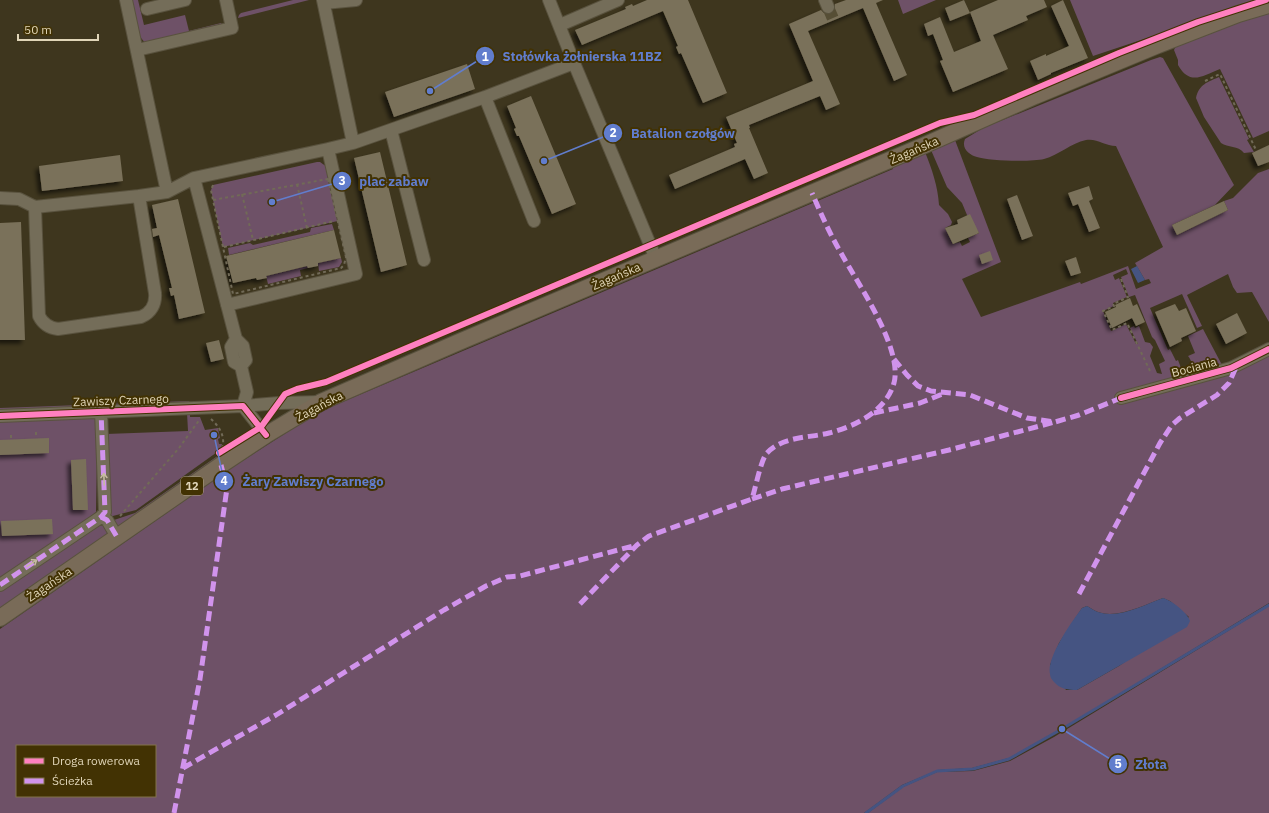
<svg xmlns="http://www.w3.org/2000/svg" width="1269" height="813" font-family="'IBM Plex Sans',sans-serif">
<defs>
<filter id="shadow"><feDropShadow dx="-3.5" dy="3.5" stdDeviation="2" flood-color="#0009"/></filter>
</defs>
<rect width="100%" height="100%" fill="#3e361e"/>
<path fill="#6e5167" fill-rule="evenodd" d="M130 0H138L144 25 185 15 189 31 221 23 222 25 148 44C135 38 133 13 130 0Z
M293 0H309L238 18 239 15 241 13Z
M898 0H936L903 14Z
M1070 0H1261L1093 56Z
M1269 11V131L1253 138 1220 69C1202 76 1190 86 1178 65V60L1174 50 1176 46 1262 12Z
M1160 57 1163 58 1234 185 1215 205 1172 225 1177 235 1228 210 1224 201 1233 198 1258 173 1269 169V322L1252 292 1237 293 1233 287 1228 274 1187 295 1202 326 1197 328 1182 294 1150 308 1168 350 1170 349 1176 361 1178 360 1181 368 1180 372 1200 370 1269 354V603L1073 722 1009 758 972 768 938 770 902 785 864 813H0V629L230 469 300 424 333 406 893 169 892 166 925 152C932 169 938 187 939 205L948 214 952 222 951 225 945 228 953 244 960 242 962 246 970 242 968 238 979 233 967 215 962 203 947 187 931 150 955 140 1001 262 962 279 981 317 1080 282 1081 284 1128 266 1136 289 1151 283 1149 279 1145 280 1135 263 1163 247 1116 146C1105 146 1097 138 1086 140 1071 143 1059 155 1044 159 1032 162 988 161 977 157 969 155 961 148 965 139L983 128 1151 60ZM1126 269 1128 274 1121 277 1129 297 1135 295 1152 337 1155 340 1165 361 1159 364 1162 374 1157 373 1150 356 1153 347 1150 343 1145 342 1139 326 1135 328 1134 326 1130 328 1138 344H1136L1126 324 1111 331 1103 311 1114 306 1113 303 1127 297 1119 278 1115 280 1113 275ZM1163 598 1170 601 1189 617 1119 666 1077 690H1066L1050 665 1059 643 1082 608 1087 606C1091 608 1095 611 1098 612 1117 619 1145 605 1163 598ZM17 746H155V796H17Z
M1219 77 1249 139 1247 140 1254 152 1244 153C1238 145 1228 148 1221 143L1204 117 1196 98C1199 84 1208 82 1219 77Z
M317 162H320L327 167 342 220 223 247 211 190 213 185Z
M332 224 334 230 229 255 228 248 250 243 253 245 310 232 311 228Z
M341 258 342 262 339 267 319 271 318 263Z
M307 266 308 268 300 270 301 276 268 284 266 276Z
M1203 329 1222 365C1214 367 1199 370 1193 364 1191 362 1190 358 1188 356L1195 353 1188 336Z
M189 401 190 403 0 411V408Z
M187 413H190V417H200L205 430 218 428 220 438 218 439 219 444H222L220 450 136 510 109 517 106 434 188 431Z
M93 417 96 420 97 454 96 512 90 517 0 579V421Z
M222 453 220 458 120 529 111 521 135 513Z
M101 523 110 533 0 612V590Z
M1269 606V813H868L903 787 937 772 973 771 1010 761 1054 737Z"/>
<path fill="#455482" d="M1137 266 1145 280 1138 283 1131 269Z
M1163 598C1171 600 1188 613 1190 621L1187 627 1077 690C1068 690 1060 689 1054 682 1052 680 1050 677 1050 674 1046 658 1072 621 1082 608L1087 606C1091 608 1095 611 1098 612 1119 619 1144 605 1163 598Z"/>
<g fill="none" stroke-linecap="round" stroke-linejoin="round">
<path stroke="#455482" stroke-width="3" d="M866 813 903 786 937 771 973 769 1009 759 1062 729 1269 605"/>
</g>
<path fill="#7a715a" filter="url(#shadow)" d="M647 0H688L727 93 703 103 681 53 679 54 676 47 678 46 663 11 582 45 575 30 626 9 625 7 632 4 633 6Z
M846 0H883L876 3 907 75 894 81 863 8 808 31 840 104 826 110 820 96 749 125 750 128H749L768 173 754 179 745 159 675 189 669 175 735 147 734 144 737 143 726 117 813 81 789 24 821 10 824 13 831 14 834 11 835 4Z
M964 0 970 13 950 21 945 8Z
M998 0H1044L1047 7 1026 16 1028 20 993 35 1008 69 953 92 940 61 943 60 933 34 928 36 924 24 940 17 954 52 981 41 970 12Z
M1063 0 1088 58 1051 73V74L1038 80 1030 61 1046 54V56L1069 46 1051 6Z
M467 64 475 89 394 117 385 92Z
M531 96 576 204 552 214 519 136H517L514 129 516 128 507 106Z
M1269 145V162L1258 166 1252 153Z
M380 152 407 265 381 272 354 158Z
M120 155 123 181 42 191 39 166Z
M1089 186 1093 199 1089 201 1100 228 1089 232 1078 204 1073 206 1068 193Z
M1017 195 1033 236 1022 240 1007 199Z
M178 199 205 313 179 319 174 295 171 296 169 288H172L159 235 153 237 152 229 157 228 152 205Z
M1224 201 1228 210 1177 235 1172 225Z
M970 214 979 233 953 244 945 228 958 224 957 220Z
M21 222 25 340H0V223Z
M334 230 341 258 318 263V266L308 268 307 266 266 276 267 278 257 280 256 278 233 283 226 256Z
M990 251 993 260 982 264 979 255Z
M1076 257 1081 273 1071 276 1065 261Z
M1130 298 1133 306 1137 304 1145 322 1136 326 1132 318 1112 328 1105 312 1116 307 1115 305Z
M1175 304 1179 311 1186 308 1196 331 1181 338 1182 341 1170 347 1155 312Z
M1237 313 1247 333 1226 344 1216 324Z
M219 340 224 359 211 362 206 343Z
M49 438V453L0 455V440Z
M86 459 88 510H73L71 460Z
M52 519 53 534 2 536 1 521Z"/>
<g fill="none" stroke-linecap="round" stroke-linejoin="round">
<path stroke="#564e35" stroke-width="12" stroke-dasharray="12 6" stroke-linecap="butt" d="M828 7 834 21"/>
<defs>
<path id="minor" d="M126 0 167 192
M323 0 353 143
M549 0 574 63 656 259
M825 0 828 7
M324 3 356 0
M147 9 185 0
M560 25 618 0
M137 50 232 28 226 0
M485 97 534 221
M391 130 424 260
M328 149 353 143 485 97 574 63
M194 178 236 339 243 346 246 360 241 366
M0 198 19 199 35 207 139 196 167 192 194 178 328 149 356 274 227 305
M35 207 39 316C43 324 50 328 58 329L141 317C151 313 156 304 155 293L139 196
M236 339 231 347 234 362 241 366 247 392 243 406 279 403 320 402
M1121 398 1231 368 1269 349
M0 416 243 406 266 435
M101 517 107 520 117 537
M0 585 101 517 105 512 101 411"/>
<path id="major" d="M0 618 221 465 266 435 321 402 459 342 925 145 1035 96 1158 45 1238 14 1269 5"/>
</defs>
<use href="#minor" stroke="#59523e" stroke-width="14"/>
<use href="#major" stroke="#59523e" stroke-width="18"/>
<path stroke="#716a57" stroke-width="2" stroke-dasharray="3 3" stroke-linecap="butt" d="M1205 81 1220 74 1256 150
M328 179 346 257 344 265 341 268 233 294 213 200Z
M297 184 307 228
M213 185 211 190 213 200
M242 194 253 240
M224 247 334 221
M1121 279 1128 297 1113 304 1114 306 1103 311 1112 330 1127 323 1151 373
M211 419C219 426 226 437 222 448
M36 432V437
M11 438V433
M120 516 179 448 200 419"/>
<use href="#minor" stroke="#746d59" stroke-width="12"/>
<use href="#major" stroke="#796b58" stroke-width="16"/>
<path stroke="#d193ec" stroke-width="5" stroke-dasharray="10 5" stroke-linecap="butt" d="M894 359 907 375 918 386 931 391 970 395 1027 418 1055 422 1079 415 1121 398
M874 413 920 403 945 393
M752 499 782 489 949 450 1055 422
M101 517 107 520 117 537
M0 585 101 517 105 512 101 411
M1079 594 1160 443 1172 425 1180 418 1217 395 1229 383 1237 365
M580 604 637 545 649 536 752 499C755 490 761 459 767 453 783 436 809 438 829 433 856 426 886 411 894 383 903 348 858 284 841 253 830 234 821 214 812 193
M183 768 276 715 444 610 486 586 507 577 520 576 637 545
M174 813 200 679 227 488 221 465"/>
<defs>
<path id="cycleway" d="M1121 398 1231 368 1269 349
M0 416 243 406 266 435
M219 453 261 427 285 394 297 389 326 382 940 123 974 115 1119 53 1198 22 1266 0"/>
</defs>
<use href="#cycleway" stroke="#423203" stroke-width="8"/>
<use href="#cycleway" stroke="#ff80c0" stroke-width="6"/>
</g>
<defs><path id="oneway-shaft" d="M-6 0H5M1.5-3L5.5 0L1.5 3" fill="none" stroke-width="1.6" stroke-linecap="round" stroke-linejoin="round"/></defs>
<g stroke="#c5bba0">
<use href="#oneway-shaft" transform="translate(104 479) rotate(-92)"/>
<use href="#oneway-shaft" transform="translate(32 563) rotate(-34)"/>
</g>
<g text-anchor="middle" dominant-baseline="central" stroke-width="4" stroke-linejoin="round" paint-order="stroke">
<rect fill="#423203" stroke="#b1a482" stroke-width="1" x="181" y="477" width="22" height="18" rx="3"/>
<g font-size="11" font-weight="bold" fill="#e0d5b8">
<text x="192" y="486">12</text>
</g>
<g font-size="12" fill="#e0d5b8" stroke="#423203">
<text transform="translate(914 150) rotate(-23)">Żagańska</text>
<text transform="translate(616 276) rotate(-23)">Żagańska</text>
<text transform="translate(1194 367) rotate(-15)">Bociania</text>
<text transform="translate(121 400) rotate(-2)">Zawiszy Czarnego</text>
<text transform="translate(319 406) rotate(-28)">Żagańska</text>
<text transform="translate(49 584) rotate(-34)">Żagańska</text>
</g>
</g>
<path fill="none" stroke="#617dcd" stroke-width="1.5" d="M430 91L485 56M544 161L613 133M272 202L342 181M214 435L224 481M1062 729L1118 764"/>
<g fill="#617dcd" stroke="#423203" stroke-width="1.5">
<circle cx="430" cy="91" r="4"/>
<circle cx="544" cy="161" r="4"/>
<circle cx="272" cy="202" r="4"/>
<circle cx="214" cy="435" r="4"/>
<circle cx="1062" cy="729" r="4"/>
<circle cx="485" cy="56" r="10"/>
<circle cx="613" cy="133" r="10"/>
<circle cx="342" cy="181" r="10"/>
<circle cx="224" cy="481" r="10"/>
<circle cx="1118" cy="764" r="10"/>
</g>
<g font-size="12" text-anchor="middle" font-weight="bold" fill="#fff">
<text x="485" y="61">1</text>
<text x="613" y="137">2</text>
<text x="342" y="185">3</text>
<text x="224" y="485">4</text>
<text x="1118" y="768">5</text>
</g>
<g font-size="13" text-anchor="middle" font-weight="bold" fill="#617dcd" stroke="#423203" stroke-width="4" stroke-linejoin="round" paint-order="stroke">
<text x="582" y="61">Stołówka żołnierska 11BZ</text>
<text x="683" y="138">Batalion czołgów</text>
<text x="394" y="186">plac zabaw</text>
<text x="313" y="486">Żary Zawiszy Czarnego</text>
<text x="1151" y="769">Złota</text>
</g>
<rect x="16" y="745" width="140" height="52" fill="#423203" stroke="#81734b"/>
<rect x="24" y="758" width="20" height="6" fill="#ff80c0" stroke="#81734b"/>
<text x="52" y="765" font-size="12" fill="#e0d5b8">Droga rowerowa</text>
<rect x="24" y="778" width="20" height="6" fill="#d193ec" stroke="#81734b"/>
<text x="52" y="785" font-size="12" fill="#e0d5b8">Ścieżka</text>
<path d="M18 34v6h80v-6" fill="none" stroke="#e0d5b8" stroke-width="2"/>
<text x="24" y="34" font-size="12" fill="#e0d5b8" stroke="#423203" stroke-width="3" paint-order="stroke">50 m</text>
</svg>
